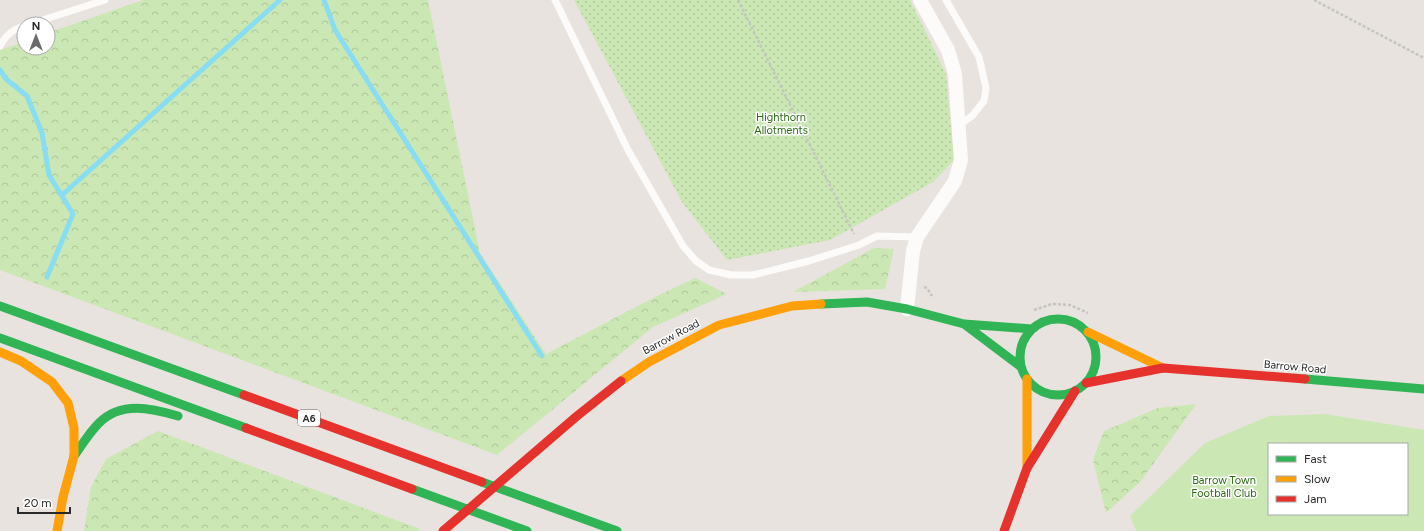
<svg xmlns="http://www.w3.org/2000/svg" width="1424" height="531" font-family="Figtree,sans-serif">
<defs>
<pattern id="grass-dots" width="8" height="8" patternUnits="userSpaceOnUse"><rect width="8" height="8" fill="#cbe7b3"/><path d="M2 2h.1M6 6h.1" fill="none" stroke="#aec69a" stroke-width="1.8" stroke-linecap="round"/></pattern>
<pattern id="forest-crowns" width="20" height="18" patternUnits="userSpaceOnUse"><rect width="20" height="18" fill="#cbe7b3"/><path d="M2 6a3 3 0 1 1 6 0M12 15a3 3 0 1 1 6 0" fill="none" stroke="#aec69a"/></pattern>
</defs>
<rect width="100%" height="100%" fill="#e8e3de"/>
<path fill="url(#grass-dots)" d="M574 0H910L946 74 954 160 933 182 830 240 727 260 682 202Z"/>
<path fill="url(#forest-crowns)" d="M143 0H428L480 253 546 354 655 297 695 278 727 294 653 327 497 455 0 270V50L24 42V48H48V33Z
M874 248 894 249 885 289 793 292Z
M1196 404 1141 481 1106 513 1093 460 1104 431 1158 408Z
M158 431 420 529 419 531H84L91 487 106 459Z"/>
<path fill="#cbe7b3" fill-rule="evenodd" d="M1325 414 1424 430V531H1136L1130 516 1205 443 1269 416ZM1269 444H1407V514H1269Z"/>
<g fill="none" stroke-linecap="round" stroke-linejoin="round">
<path stroke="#89ddf2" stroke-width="5" d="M324 0 335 30 542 356
M0 70 6 79 27 96 42 133 49 175 73 214 47 277
M62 195 280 0"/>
<path stroke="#c4c4c3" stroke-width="2.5" stroke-dasharray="3 2" stroke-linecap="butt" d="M738 0 854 234
M1314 0 1424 58
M924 287 927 288 932 296
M1034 310 1052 304 1070 305 1088 313"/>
<path stroke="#fcfbfa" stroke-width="7" d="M555 0 628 150 683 246 696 261 709 270 731 275H753L809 261 859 245 877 236 917 237
M946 0 979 57 986 88 984 101 972 116 959 125
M30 24 105 0
M0 46C6 35 12 30 24 26"/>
<path stroke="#fcfbfa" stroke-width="14" d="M907 309 913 251 917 237 955 181 961 160 955 74 948 50 920 0"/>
<path stroke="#30b455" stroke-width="9" d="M821 304 867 302 907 309 964 324 1032 329
M0 306 244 395
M1020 357a38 38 0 1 1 76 0a38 38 0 1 1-76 0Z
M964 324 1021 367
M0 338 246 428
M1305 379 1424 389
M74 456C82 445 89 433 99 423 121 401 151 408 178 416
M482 482 617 531
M412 489 527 531"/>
<path stroke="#ff9f0a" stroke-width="9" d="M1088 332 1163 368
M0 352 21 361 52 382 68 403 74 428V456L63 497 57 531
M1027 379V468
M621 381 649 362 719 325 792 306 821 304"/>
<path stroke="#e5322d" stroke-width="9" d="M1086 383 1163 368 1305 379
M244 395 482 482
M246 428 412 489
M443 531 577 416 621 381
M1004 531 1027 468 1075 391"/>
</g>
<g text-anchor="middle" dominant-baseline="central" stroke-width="3" stroke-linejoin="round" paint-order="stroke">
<rect fill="#fff" stroke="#696969" stroke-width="1" x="298" y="410" width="22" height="16" rx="3"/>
<g font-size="10" font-weight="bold" fill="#292929">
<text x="309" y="418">A6</text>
</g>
<g font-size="11" fill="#2b6d12" stroke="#fff">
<text x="781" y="117">Highthorn<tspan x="781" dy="13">Allotments</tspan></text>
<text x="1224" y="480">Barrow Town<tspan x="1224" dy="13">Football Club</tspan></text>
</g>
<g font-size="11" fill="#292929" stroke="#fff">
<text transform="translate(671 337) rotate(-28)">Barrow Road</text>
<text transform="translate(1295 367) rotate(5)">Barrow Road</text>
</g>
</g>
<rect x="1268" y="443" width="140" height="72" fill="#ffffff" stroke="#a9a9a9"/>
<rect x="1276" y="456" width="20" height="6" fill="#30b455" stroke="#a9a9a9"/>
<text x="1304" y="463" font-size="12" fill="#292929">Fast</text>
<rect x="1276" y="476" width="20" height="6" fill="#ff9f0a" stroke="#a9a9a9"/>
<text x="1304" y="483" font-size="12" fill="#292929">Slow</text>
<rect x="1276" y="496" width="20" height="6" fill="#e5322d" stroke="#a9a9a9"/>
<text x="1304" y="503" font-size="12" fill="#292929">Jam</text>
<g transform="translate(36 36)"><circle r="19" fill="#ffffff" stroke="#a9a9a9"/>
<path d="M0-3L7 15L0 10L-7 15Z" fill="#6c6a68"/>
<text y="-6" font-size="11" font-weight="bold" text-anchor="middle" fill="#292929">N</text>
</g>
<path d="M18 507v6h52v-6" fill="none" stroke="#292929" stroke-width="2"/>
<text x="24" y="507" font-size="12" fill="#292929" stroke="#ffffff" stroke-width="3" paint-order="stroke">20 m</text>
</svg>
